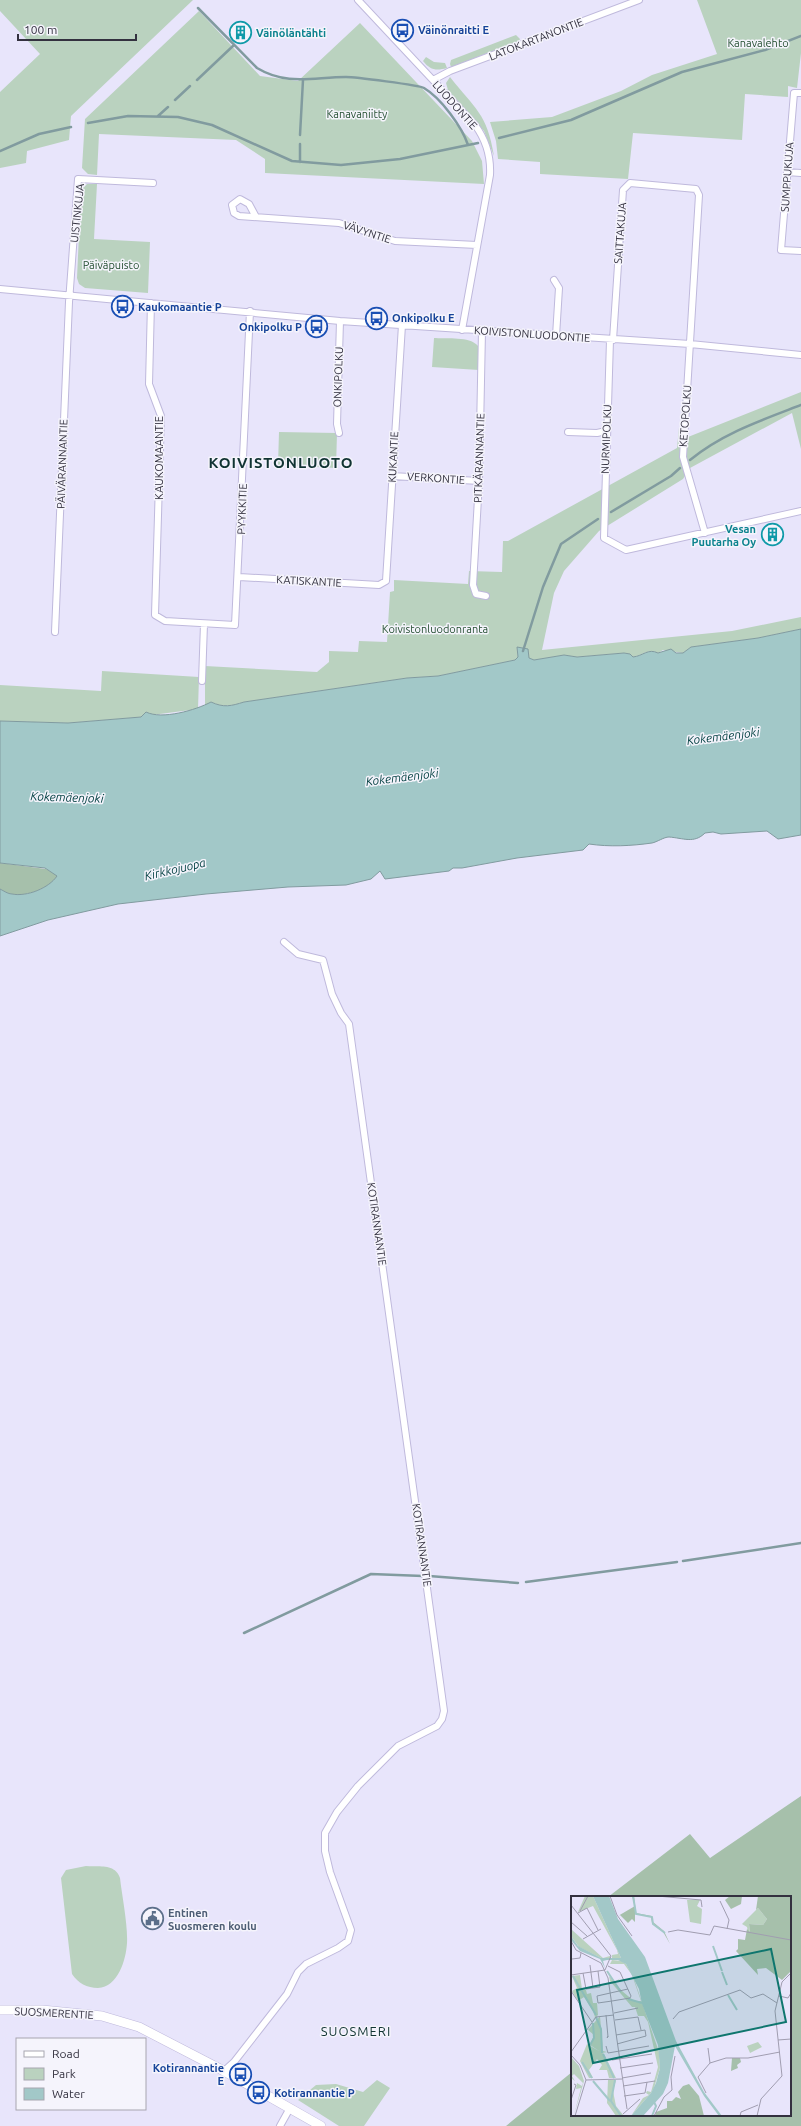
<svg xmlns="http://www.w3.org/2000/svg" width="801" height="2126" font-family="Ubuntu,sans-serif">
<rect width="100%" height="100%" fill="#e8e5fb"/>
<path fill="#bad2bf" d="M0 0H193L71 116 69 140 27 151 26 163 0 168V92L40 54 0 11Z
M697 0H801V53L797 88 788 86V97L745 94 742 140 633 133 628 179 540 174V162L498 159 496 141 490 122 552 117 621 91 652 75 717 54Z
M199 11 260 76 298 81 360 23 472 141 482 161 484 184 265 173V159L236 140 99 134 97 175 88 174 82 168 85 119Z
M516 35 520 39 519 41 451 67 450 64 451 60Z
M426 57 434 62 445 63 447 68C436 71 430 70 423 61Z
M450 77C475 109 487 113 494 156L484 131 448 90 446 83Z
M87 184H97L94 239 150 242 148 293 85 288 79 284 77 278 81 190Z
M434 338C446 339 478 335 480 351 481 356 479 364 479 370L432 367Z
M801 392V449L792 413 690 468 683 479 599 531 564 571 554 593 542 650 732 631 801 617V629L758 638 691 647 683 653 663 650 658 653C648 648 642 656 633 657L630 654 624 653 576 657 564 655 534 660 529 658 517 647 518 657 515 660 438 676 407 678 244 702C231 706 224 708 211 702L205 706V666L317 672 329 662V651L358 652 359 641 387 642 390 592 394 591V580L468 584 469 571 502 572 503 541H508L677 448 679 428 688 429V437Z
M279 432 337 433 336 468 278 465Z
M102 671 199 677 198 709 152 715 146 712 141 717 68 723 0 721V685L101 691Z
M86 1866C99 1867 115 1863 120 1878 122 1896 128 1925 127 1943 126 1960 118 1987 98 1988 87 1988 78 1983 72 1974L61 1878 66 1870Z
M377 2080 390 2088 364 2126H339L298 2100 316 2085 336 2084 363 2092Z"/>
<path fill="#a6c0ab" d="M0 863 46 869 58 876C49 888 27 897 12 894 8 894 4 891 0 889Z
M801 1796V2126H506L572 2072V2115H790V1897H608L690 1834 710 1858Z"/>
<path fill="#a2c8c8" stroke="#819b9f" d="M801 629V835L778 839 767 831 721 834 713 832 705 833C694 844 683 838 669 837 664 837 657 842 652 843 631 846 609 847 589 844L583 850 517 858 462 868H453L449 871 385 879 380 871 371 879 346 885 288 887 206 894 118 904 48 920 0 936V889C4 891 8 894 12 894 27 897 49 888 57 876L45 868 0 863V721L68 723 141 717 146 712C162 720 196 710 211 702 224 708 231 706 244 702L407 678 438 676 515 660 518 657 517 647 528 649 529 658 534 660 564 655 577 657 624 653 630 654 633 657C643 656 648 648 658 653L671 649 676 653H683L691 647 758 638Z"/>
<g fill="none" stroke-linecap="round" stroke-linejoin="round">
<path stroke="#819b9f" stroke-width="2.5" d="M198 8 257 68C287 86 313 77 346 77 354 77 419 85 424 88 441 98 462 127 468 145
M197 80 234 45
M175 100 190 86
M158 116 168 107
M88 123 128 116 178 117 212 125 292 161 341 165 400 159 478 143
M300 135 303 80
M499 138 571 120 682 72 765 50 801 36
M0 151 39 134 71 127
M300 162V144
M690 460C723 433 762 420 801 405
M611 512 671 476 680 468
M523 651 543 587 561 544 598 519
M683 1561 801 1543
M429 1576 518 1583
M526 1582 677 1562
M244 1633 371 1574 423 1576"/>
<defs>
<path id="minor" d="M358 0 475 125C486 140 491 156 490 175L462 330
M433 80 450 71 639 0
M801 93H794L781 250 801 251
M787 172 801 173
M256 217 249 204 240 199 232 205 234 213 239 216 339 223 395 241 477 245
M554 280 559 288 556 336
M0 289 340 321 690 344 801 355
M151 303 149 384 161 416 155 615 165 621 235 625 250 311
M482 331 479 481 473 585 476 594 486 596
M610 340 604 538 626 550 801 511
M613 340 623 190 630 183 696 189 699 195 683 457 705 533
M568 432 597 433 606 431
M339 433 337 424 340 321
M392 476 479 481
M239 577 379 585 386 581 402 325
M55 632 69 302 78 179 153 183
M202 681 204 624
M224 2071 234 2062 287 1994 298 1972 306 1964 338 1948 348 1941 351 1930 330 1872 325 1851V1833L337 1812 358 1786 398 1746 437 1726 442 1719 444 1711 349 1024 341 1013 332 994 323 960 298 954 284 942
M280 2126 290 2108"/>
<path id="secondary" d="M0 2010H42L102 2016 139 2027 224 2071 321 2126"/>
</defs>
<use href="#minor" stroke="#bfb9dc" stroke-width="8"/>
<use href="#secondary" stroke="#bfb9dc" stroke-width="10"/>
<use href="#minor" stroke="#fff" stroke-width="6"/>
<use href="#secondary" stroke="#fff" stroke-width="9"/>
</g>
<defs>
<symbol id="bus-ring" viewBox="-11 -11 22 22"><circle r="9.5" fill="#f5f4fc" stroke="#1a4fb4" stroke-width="1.5"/><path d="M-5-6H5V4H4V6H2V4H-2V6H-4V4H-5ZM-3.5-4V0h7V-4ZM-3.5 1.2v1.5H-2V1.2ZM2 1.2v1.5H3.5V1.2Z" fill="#1a4fb4"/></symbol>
<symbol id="building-ring" viewBox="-11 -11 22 22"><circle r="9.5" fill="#f5f4fc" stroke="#0f9aa8" stroke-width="1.5"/><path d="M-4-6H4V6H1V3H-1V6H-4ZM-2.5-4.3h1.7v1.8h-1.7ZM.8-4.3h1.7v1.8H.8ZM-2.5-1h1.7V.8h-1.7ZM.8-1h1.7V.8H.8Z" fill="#0f9aa8"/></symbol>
<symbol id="civic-ring" viewBox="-11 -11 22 22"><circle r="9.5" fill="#f5f4fc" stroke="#5c6f8a" stroke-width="1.5"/><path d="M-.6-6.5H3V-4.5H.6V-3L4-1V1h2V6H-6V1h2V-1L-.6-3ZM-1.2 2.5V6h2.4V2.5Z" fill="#5c6f8a"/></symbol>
</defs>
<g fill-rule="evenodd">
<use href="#bus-ring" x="390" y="18" width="25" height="25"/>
<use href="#building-ring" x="228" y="20" width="25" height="25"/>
<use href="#bus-ring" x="110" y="294" width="25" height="25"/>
<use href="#bus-ring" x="364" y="306" width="25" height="25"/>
<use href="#bus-ring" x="304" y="314" width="25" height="25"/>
<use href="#building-ring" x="760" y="522" width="25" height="25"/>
<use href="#civic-ring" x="140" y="1906" width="25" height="25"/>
<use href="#bus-ring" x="228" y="2062" width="25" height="25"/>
<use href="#bus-ring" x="246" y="2080" width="25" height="25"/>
</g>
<g text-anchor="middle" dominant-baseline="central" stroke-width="3" stroke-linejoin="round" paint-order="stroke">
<g font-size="11" font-weight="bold" fill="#164399" stroke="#f5f4fc" text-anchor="start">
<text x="418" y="30">Väinönraitti E</text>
<text x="138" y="307">Kaukomaantie P</text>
<text x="392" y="318">Onkipolku E</text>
<text x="302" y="327" text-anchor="end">Onkipolku P</text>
<text x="224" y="2068" text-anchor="end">Kotirannantie<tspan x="224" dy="13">E</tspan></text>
<text x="274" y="2093">Kotirannantie P</text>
</g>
<g font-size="11" font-weight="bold" fill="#0d838f" stroke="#f5f4fc" text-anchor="start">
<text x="256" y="33">Väinöläntähti</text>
<text x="756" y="529" text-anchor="end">Vesan<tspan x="756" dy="13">Puutarha Oy</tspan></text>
</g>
<g font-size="11" fill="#33313f" stroke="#f5f4fc">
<text transform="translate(536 39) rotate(-21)">LATOKARTANONTIE</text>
<text transform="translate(455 105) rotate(48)">LUODONTIE</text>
<text transform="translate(787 177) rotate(-86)">SUMPPUKUJA</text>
<text transform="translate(77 213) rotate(-84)">UISTINKUJA</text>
<text transform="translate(367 232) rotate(18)">VÄVYNTIE</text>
<text transform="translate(620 233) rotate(-86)">SAITTAKUJA</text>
<text transform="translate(532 334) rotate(4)">KOIVISTONLUODONTIE</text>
<text transform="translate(338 377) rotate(-88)">ONKIPOLKU</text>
<text transform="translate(685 416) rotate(-86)">KETOPOLKU</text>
<text transform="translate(606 439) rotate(-88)">NURMIPOLKU</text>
<text transform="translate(393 457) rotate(-87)">KUKANTIE</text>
<text transform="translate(159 458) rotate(-90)">KAUKOMAANTIE</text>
<text transform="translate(479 458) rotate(-88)">PITKÄRANNANTIE</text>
<text transform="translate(62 464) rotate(-88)">PÄIVÄRANNANTIE</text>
<text transform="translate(436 478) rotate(4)">VERKONTIE</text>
<text transform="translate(242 509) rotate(-88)">PYYKKITIE</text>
<text transform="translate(309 581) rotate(3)">KATISKANTIE</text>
<text transform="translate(377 1224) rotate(82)">KOTIRANNANTIE</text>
<text transform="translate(422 1545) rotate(82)">KOTIRANNANTIE</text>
<text transform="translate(54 2013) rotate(3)">SUOSMERENTIE</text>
</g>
<g font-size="11" fill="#234e30" stroke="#f5f4fc">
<text x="758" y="43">Kanavalehto</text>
<text x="357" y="114">Kanavaniitty</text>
<text x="111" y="265">Päiväpuisto</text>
<text x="435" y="629">Koivistonluodonranta</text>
</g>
<g font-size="11" font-weight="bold" fill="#4e5e75" stroke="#f5f4fc" text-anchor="start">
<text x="168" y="1913">Entinen<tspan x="168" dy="13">Suosmeren koulu</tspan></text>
</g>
<g font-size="12" font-style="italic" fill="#003f40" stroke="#f5f4fc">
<text transform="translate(723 736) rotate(-7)">Kokemäenjoki</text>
<text transform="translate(402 777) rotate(-7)">Kokemäenjoki</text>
<text transform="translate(67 797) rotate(2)">Kokemäenjoki</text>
<text transform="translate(175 869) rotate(-13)">Kirkkojuopa</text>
</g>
<g font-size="13" letter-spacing="1" fill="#113433" stroke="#f5f4fc">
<text x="356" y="2031">SUOSMERI</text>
</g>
<g font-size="15" font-weight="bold" letter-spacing="1" fill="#113433" stroke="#f5f4fc">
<text x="281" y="462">KOIVISTONLUOTO</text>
</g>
</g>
<g transform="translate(571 1896)">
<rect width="220" height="220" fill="#e8e5fb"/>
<path d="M14 0H22L50 62H41V59L47 58 46 54 22 10 7 16ZM116 4H129L126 10 131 13 130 28 119 26ZM187 12 196 23 192 29 178 28 179 37 177 36 176 31 171 28ZM0 33 32 62 39 60 40 62H30L8 51 0 40ZM41 64 51 65 55 68 62 80 88 156 89 172 83 192 80 197 60 220 72 202 78 199 75 197 76 195 80 196 87 171 77 126 73 120H67L64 111H61L39 85 38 80 43 86 50 82 44 87 51 95 63 105H70L61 79 53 68H39ZM9 79 11 93 15 94 16 98 20 97 22 107H26L27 119 21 125 24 121 22 115 13 101 7 105 1 95 6 92 1 80ZM29 120 32 155 36 156 31 157 19 149 23 139 17 134ZM187 146 191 151 179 157 176 150ZM16 148 33 158 45 182H38L36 174H28L31 169 26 163 18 174 22 182H18L9 165ZM0 161 8 170 13 185 3 219 10 192 5 193 6 187 11 190 12 187 3 178 1 180 4 185 0 182ZM37 184H45L42 195 45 210 53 220H45L36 207Z" fill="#bad2bf"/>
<path d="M61 0H63L64 8 65 17 81 20 82 26 93 35 99 48 91 34 81 27 80 21 64 18V26L61 23 57 27 49 19 47 20 64 10ZM159 0H171L170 8 160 13 154 4ZM187 0H220V75L211 84 195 72 186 73 187 79 165 55 167 53V43L174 44 176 33 179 36 178 28 192 29 196 23 187 12 185 14ZM161 162H169L170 166 166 169 167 172 160 175ZM118 188 128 200 133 220H84L85 216 96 212V205H101L105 201 110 203 107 196 112 190Z" fill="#a6c0ab"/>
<path d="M22 0H38L47 23 74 61 105 145 133 196 151 220H148L133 200 104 150 97 187 92 198 72 220H60L80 197 85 187 89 172 87 149 71 108 68 93 55 68 47 64H36L32 65 34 72 29 63 9 55 0 44V40L7 50 30 62H50Z" fill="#a2c8c8"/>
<path fill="none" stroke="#a2c8c8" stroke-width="2" d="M62 0 65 18 81 21 82 28 94 37M142 50 151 75M36 75 50 96M151 76 156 89M2 80 25 119M157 99 166 114M57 103 71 107M25 121 30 133 31 157M19 149 23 142 22 127M32 158 43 182M11 166 21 182M44 184 40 205 50 220M22 185 39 205M81 220 85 210 83 206"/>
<path fill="none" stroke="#a09db0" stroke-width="1" d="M39 0 46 19 61 40M86 0 130 4 131 11M149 5 158 24 156 33M0 9 40 60 34 74M9 15 17 0M7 17 16 12 27 34M0 26 16 40M97 36 107 34 139 39 143 30 220 44M12 43 30 33M0 45 5 54 30 67 37 82 56 213M1 63 9 62 10 57M19 69 22 92M37 70 49 76 60 100 59 102 41 105M12 77 15 93 29 91 27 75M0 79 34 74M0 95 21 126M208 100 217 102 220 97M41 105 27 107 26 100 57 93M43 117 67 112M35 119 37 141 36 142 37 140M102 123 108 116 169 94 180 102 192 98 206 107M44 124 67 121 70 134M45 139 74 134 75 140 46 148M207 144 220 143M35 150 37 157 78 150M137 152 139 167M0 156 25 121 43 119M0 159 9 169 15 184 4 220M41 164 81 158M49 172 82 167M51 182 80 177M15 184 51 183M52 190 84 185M135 197 127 181 139 167 155 162H177L209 156M53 200 74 197 76 186M0 204 5 189 3 188M52 218 69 203M83 220 93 201 101 194 100 181 104 160M169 220 170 216 187 209M186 220 190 203 211 180 204 115 211 86 220 77"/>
<path fill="#0f766e" fill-opacity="0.15" stroke="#0f766e" stroke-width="2" d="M200 53 215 126 22 167 6 94Z"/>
<rect width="220" height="220" fill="none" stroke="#33313f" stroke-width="2"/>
</g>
<rect x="16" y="2038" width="130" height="72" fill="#f5f4fc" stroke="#a7a6b0"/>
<rect x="24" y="2051" width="20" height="6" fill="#ffffff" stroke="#a7a6b0"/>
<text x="52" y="2058" font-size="12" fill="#33313f">Road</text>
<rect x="24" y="2068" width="20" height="12" fill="#bad2bf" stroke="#a7a6b0"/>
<text x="52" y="2078" font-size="12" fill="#33313f">Park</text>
<rect x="24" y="2088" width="20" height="12" fill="#a2c8c8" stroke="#a7a6b0"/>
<text x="52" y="2098" font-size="12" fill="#33313f">Water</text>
<path d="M18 34v6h118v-6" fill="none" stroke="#33313f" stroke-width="2"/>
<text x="24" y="34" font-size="12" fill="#33313f" stroke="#f5f4fc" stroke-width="3" paint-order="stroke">100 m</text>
</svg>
